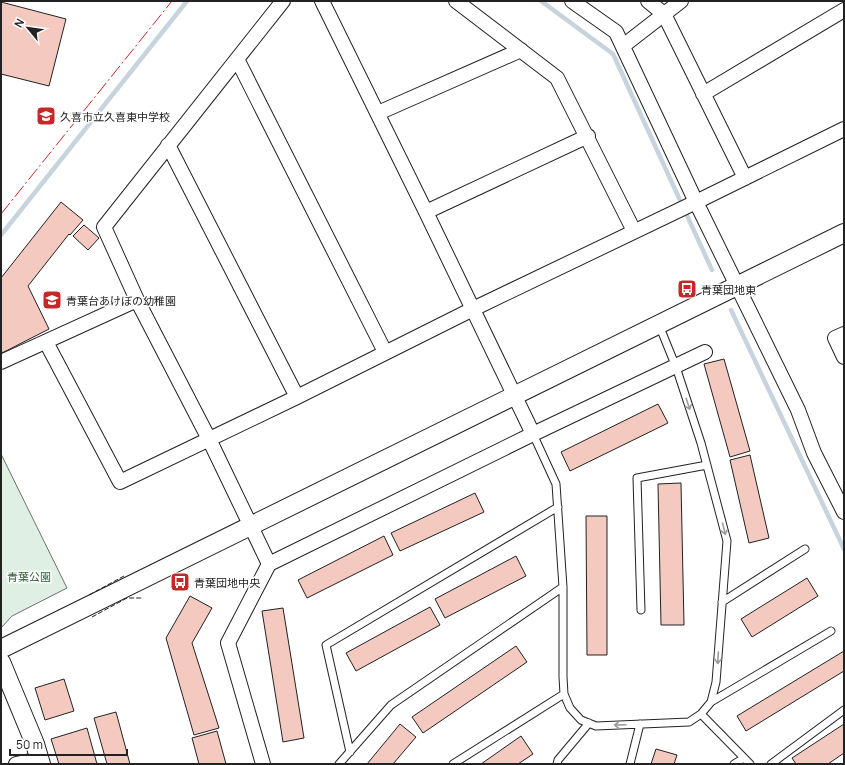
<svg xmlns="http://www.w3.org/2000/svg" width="845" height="765" font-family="Manrope,'Noto Sans JP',sans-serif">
<rect width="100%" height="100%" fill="#fff"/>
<path fill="#e0efe3" stroke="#6f6f6f" d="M1 454 67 588 12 616 1 628Z"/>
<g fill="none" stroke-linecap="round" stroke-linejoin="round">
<path stroke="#c7d3dd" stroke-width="4.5" d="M541 1 613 54 712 270
M1 235 187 1
M731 310 844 549"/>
</g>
<path fill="#f3c9c0" stroke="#222" d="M1 2 66 19 49 86 1 74Z
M61 202 83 220 70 235 69 234 28 286 49 329 2 353 1 349V278Z
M84 225 99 238 88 250 73 236Z
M724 359 750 451 730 457 704 364Z
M658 404 668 423 570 471 561 452Z
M750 455 769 538 749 543 730 460Z
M681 483 684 625H661L658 484Z
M475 493 484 512 400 551 391 533Z
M586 516H607V655H587Z
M384 536 393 555 307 598 298 580Z
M516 556 526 576 445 618 435 599Z
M807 578 818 596 752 637 741 619Z
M190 596 212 608 192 643 219 728 194 735 166 638Z
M430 607 440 625 356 671 346 653Z
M283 608 304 738 283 742 262 611Z
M516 646 527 662 423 733 412 717Z
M844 651V671L746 731 737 716Z
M64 679 74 711 45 720 35 688Z
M116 712 130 764H107L94 718Z
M400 724 416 737 393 764H367Z
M844 724V753L828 764H796L792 758Z
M87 728 97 764H59L51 739Z
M217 731 226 764H199L192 738Z
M521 736 533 754 518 764H481Z
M656 749 677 755 674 764H651Z"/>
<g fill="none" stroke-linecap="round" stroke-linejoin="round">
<defs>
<path id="service" d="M533 434 556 484 563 587V677L564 694 570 708 581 720 596 726 689 722 701 714 711 702 716 682 727 541 701 443 676 367 659 325
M722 602 805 549
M641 610 637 478 707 465
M711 702 831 631
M701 714 750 764
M350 752 326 645 558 507
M339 764 391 705 563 587
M453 764 564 694
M557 764 558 760 589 723
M630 764 640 724
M734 764 744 758
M771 764 844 710"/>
<path id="minor" d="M322 1 426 212 533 434
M456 1 557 78 634 231
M572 1 616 32 696 202 798 410 814 453 844 512
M648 1 664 14 745 178
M623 46 681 1
M237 59 385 352
M703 94 844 10
M378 113 521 50
M168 145 297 397
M426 212 588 136
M844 334 835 338 844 357
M46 342 120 482 297 397 473 309 696 202 844 129
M1 362 137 300
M269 564 533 434 705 352
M16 764 40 759
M263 764 228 643 269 564 209 439 137 300 104 227 283 1"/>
<path id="tertiary" d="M1 649 844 233
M1 662 35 744 41 764"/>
</defs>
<use href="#service" stroke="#222" stroke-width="9"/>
<use href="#minor" stroke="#222" stroke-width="16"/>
<use href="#tertiary" stroke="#222" stroke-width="20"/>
<use href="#service" stroke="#fff" stroke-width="7"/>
<use href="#minor" stroke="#fff" stroke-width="14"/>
<use href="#tertiary" stroke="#fff" stroke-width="18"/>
<path stroke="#222" stroke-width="1" stroke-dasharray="5 2" stroke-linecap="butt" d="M89 595 124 576
M92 617 127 598H142"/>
<path stroke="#c62828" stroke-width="1" stroke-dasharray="14 3 2 3" stroke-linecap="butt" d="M1 214 172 1"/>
</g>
<defs><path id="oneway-shaft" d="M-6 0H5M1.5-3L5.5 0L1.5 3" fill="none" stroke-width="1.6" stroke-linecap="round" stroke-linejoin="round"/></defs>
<g stroke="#9c9c9c">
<use href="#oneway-shaft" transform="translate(688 404) rotate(72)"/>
<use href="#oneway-shaft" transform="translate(724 529) rotate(76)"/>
<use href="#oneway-shaft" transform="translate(718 658) rotate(94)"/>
<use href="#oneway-shaft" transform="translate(620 725) rotate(178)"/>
</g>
<defs>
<symbol id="school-square" viewBox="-11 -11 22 22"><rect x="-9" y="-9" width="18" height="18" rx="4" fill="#c62828" stroke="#fff"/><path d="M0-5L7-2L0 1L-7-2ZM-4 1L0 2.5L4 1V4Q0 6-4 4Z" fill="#fff"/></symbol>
<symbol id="bus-square" viewBox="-11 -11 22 22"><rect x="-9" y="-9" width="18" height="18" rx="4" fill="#c62828" stroke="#fff"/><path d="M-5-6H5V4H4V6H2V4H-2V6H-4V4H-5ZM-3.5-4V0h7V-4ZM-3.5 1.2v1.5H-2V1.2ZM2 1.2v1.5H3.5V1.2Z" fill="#fff"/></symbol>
</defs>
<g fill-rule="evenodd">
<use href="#school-square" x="35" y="105" width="22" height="22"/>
<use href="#bus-square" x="676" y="278" width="22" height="22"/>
<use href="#school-square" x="41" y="289" width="22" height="22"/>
<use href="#bus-square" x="169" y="571" width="22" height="22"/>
</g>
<g text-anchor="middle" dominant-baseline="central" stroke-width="3" stroke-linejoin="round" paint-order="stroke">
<g font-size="11" fill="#222" stroke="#fff" text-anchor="start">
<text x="60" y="116">久喜市立久喜東中学校</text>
<text x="701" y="289">青葉団地東</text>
<text x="66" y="300">青葉台あけぼの幼稚園</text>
<text x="194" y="582">青葉団地中央</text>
</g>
<g font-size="11" fill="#2f5e38" stroke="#fff">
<text x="29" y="576">青葉公園</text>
</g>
</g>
<rect width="845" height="765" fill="none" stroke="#222222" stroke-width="4"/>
<g transform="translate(28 28) rotate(299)" stroke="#ffffff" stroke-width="3" paint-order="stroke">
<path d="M0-3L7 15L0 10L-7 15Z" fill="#222222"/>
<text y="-6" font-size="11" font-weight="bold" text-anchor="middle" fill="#222222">N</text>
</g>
<path d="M10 749v6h117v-6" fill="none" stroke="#222222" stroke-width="2"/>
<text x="16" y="749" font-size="12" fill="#222222" stroke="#ffffff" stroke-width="3" paint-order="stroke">50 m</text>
</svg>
